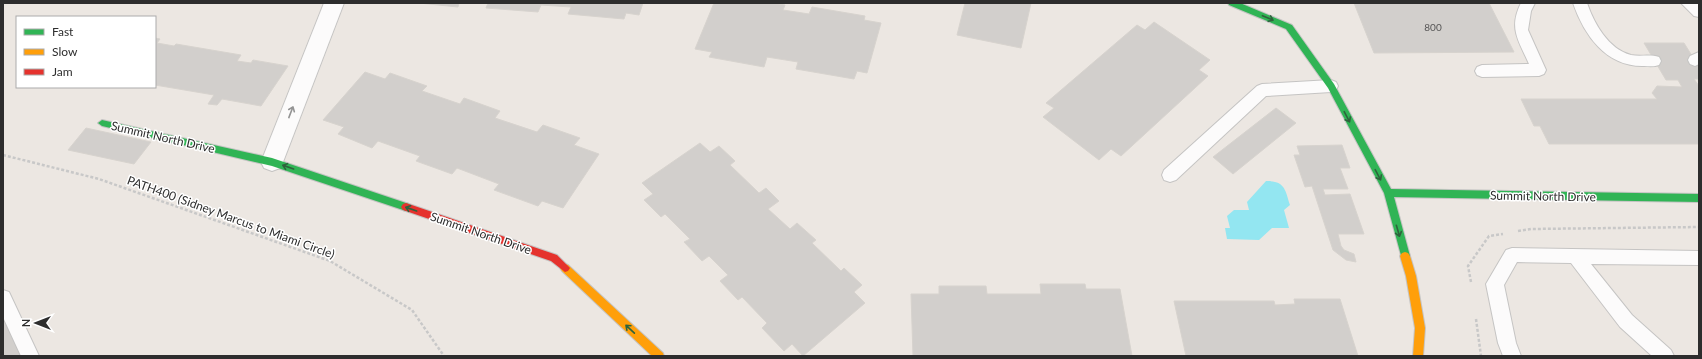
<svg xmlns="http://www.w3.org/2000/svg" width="1702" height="359" font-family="Lato,sans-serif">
<rect width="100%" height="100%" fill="#ece7e2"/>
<path fill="#93e6f1" d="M1266 181C1285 181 1285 189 1290 205L1284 210 1289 228H1272L1259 240 1227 239 1225 228H1230L1227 216 1234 210H1249L1247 202Z"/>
<path fill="#d2cfcc" stroke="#d7d3ce" d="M419 3H459L458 7Z
M488 3H643L639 15 626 13 624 19 568 14 571 7 541 5 538 12 486 8Z
M714 3H773L785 5 783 10 809 14 812 7 865 16 864 20 881 23 867 73 857 71 854 79 796 69 798 62 767 57 764 67 709 57 712 52 695 49Z
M965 3H1031L1021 48 957 35Z
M1354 3H1489L1514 52 1374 53Z
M1154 22 1210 60 1199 70 1208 76 1121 156 1111 149 1099 160 1043 117 1054 108 1046 103 1137 25 1145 30Z
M155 38 160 39 157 43 174 46 176 44 241 55 237 61 251 63 253 60 288 66 261 106 222 99 217 105 208 104 214 95 155 85Z
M1644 43H1684L1699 67V79H1694L1699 86V144H1549L1540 126H1534L1521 99H1657L1652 93 1657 86 1682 87 1678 80H1666Z
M365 72 385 79 390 73 427 86 422 91 460 104 464 98 500 111 495 118 537 132 543 125 580 138 574 145 599 154 563 208 542 201 538 206 494 190 499 184 457 168 452 174 416 161 420 156 378 141 372 148 338 134 344 127 323 120Z
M1276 108 1296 123 1233 174 1213 157Z
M86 128 151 142 134 164 68 150Z
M700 143 710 152 719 146 735 161 730 165 759 193 766 188 779 201 768 209 790 229 797 223 816 240 812 243 841 271 844 268 862 285 854 292 865 303 803 356 792 344 784 351 762 328 767 323 742 297 738 300 720 281 728 275 709 256 702 261 684 242 690 239 665 214 661 217 644 200 653 194 642 183Z
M1342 145 1350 168H1340L1348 189H1323L1325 195 1350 194 1364 234H1338L1341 246 1344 250 1354 254 1356 262 1346 260 1333 250 1312 186 1305 187 1294 155H1300L1297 146Z
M1040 284H1085L1086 289H1120L1132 356H913L911 294H939V286H986L987 294H1041Z
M1294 299H1340L1358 356H1186L1174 301H1274L1275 305 1295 304Z
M3 315 23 356H3Z"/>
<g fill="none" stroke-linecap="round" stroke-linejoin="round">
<defs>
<path id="lane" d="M1521 3H1535L1531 11 1528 30 1546 70 1544 74 1539 76 1482 77 1477 75 1475 71 1477 67 1482 65 1529 64C1519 41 1508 29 1521 3Z
M1573 3H1587C1594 23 1608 49 1631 55 1640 57 1650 54 1659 57L1661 61 1659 65C1654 67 1649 66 1644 66 1606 67 1584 35 1573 3Z
M1681 3H1697L1699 4V17L1694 16Z
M1699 52V64L1695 66 1690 64 1688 60 1690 56Z
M1331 80 1336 82 1338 86 1336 90 1331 92 1266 96 1176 180 1170 182 1164 180 1162 175 1164 170 1257 86 1262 84Z
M1512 248 1699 251V265L1591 264 1632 315 1671 350 1674 356H1652L1620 327 1571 263 1517 262 1504 285 1516 343 1521 356H1503L1498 343 1486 284 1506 250Z
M3 290 9 292 39 356H21L3 317Z"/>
<path id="street" d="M324 3H344L283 162 280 168 272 171 264 168 261 162Z"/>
<path id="fast" d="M1228 3H1240L1292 25 1334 84 1391 189 1699 194V202L1394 197 1410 256 1408 259 1405 260 1402 259 1384 193 1328 88 1286 29 1229 5Z
M102 120 272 158 406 203 409 204 411 207 409 210 406 211 272 166 102 126 98 123Z"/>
<path id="slow" d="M1405 252 1408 253 1410 256 1416 276 1425 328 1423 356H1413L1415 328 1406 276 1400 256 1402 253Z
M565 264 568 265 663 353 664 356H652L562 271 560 268 562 265Z"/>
<path id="jam" d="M406 203 557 255 570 268 568 271 565 272 551 261 403 210 401 207 403 204Z"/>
</defs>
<use href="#lane" stroke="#c5c4c3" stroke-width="2"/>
<use href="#street" stroke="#c5c4c3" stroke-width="2"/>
<use href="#fast" stroke="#c5c4c3" stroke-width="2"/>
<use href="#slow" stroke="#c5c4c3" stroke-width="2"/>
<use href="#jam" stroke="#c5c4c3" stroke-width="2"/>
<path stroke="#c8c8c8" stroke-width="2.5" stroke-dasharray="3 2" stroke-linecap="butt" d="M3 155 99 179 330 261 412 310 444 356
M1518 231 1531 229 1699 227
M1471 282 1468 266 1489 236 1503 234
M1476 319 1481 356"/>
<use href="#lane" fill="#fcfbfb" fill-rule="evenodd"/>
<use href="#street" fill="#fcfbfb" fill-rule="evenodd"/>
<use href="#fast" fill="#30b455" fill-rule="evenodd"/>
<use href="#slow" fill="#ff9f0a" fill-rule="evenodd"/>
<use href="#jam" fill="#e5322d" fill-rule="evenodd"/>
</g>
<defs><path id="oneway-shaft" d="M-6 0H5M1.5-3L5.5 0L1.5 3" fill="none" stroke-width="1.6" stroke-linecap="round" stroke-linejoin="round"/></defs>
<g stroke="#2e633d">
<use href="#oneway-shaft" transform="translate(1268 18) rotate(23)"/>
<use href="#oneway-shaft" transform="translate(1347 117) rotate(62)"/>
<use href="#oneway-shaft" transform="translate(288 167) rotate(-161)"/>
<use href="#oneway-shaft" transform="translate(1378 175) rotate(62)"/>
<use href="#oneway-shaft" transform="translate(411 209) rotate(-161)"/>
<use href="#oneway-shaft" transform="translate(1398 231) rotate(74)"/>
<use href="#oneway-shaft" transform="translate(630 329) rotate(-137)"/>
</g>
<use stroke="#949494" href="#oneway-shaft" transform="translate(291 112) rotate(-69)"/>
<g text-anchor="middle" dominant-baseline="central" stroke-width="3" stroke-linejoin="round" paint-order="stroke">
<g font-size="10" fill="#575656">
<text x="1433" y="27">800</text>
</g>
<g font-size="12" fill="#2d2d2d" stroke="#fff">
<text transform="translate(163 137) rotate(13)">Summit North Drive</text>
<text transform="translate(1543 196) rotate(1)">Summit North Drive</text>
<text transform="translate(231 217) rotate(20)">PATH400 (Sidney Marcus to Miami Circle)</text>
<text transform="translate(481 233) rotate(19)">Summit North Drive</text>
</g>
</g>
<rect width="1702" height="359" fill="none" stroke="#2d2d2d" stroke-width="8"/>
<rect x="16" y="16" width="140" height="72" fill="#ffffff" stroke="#ababab"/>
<rect x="24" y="29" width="20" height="6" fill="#30b455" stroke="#ababab"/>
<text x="52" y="36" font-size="12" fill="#2d2d2d">Fast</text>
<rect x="24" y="49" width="20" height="6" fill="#ff9f0a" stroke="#ababab"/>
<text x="52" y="56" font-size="12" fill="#2d2d2d">Slow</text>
<rect x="24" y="69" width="20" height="6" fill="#e5322d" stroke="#ababab"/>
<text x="52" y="76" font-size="12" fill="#2d2d2d">Jam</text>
<g transform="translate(36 323) rotate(270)" stroke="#ffffff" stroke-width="3" paint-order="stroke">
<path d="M0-3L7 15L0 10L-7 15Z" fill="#2d2d2d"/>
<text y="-6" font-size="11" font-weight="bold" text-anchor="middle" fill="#2d2d2d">N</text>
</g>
</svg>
